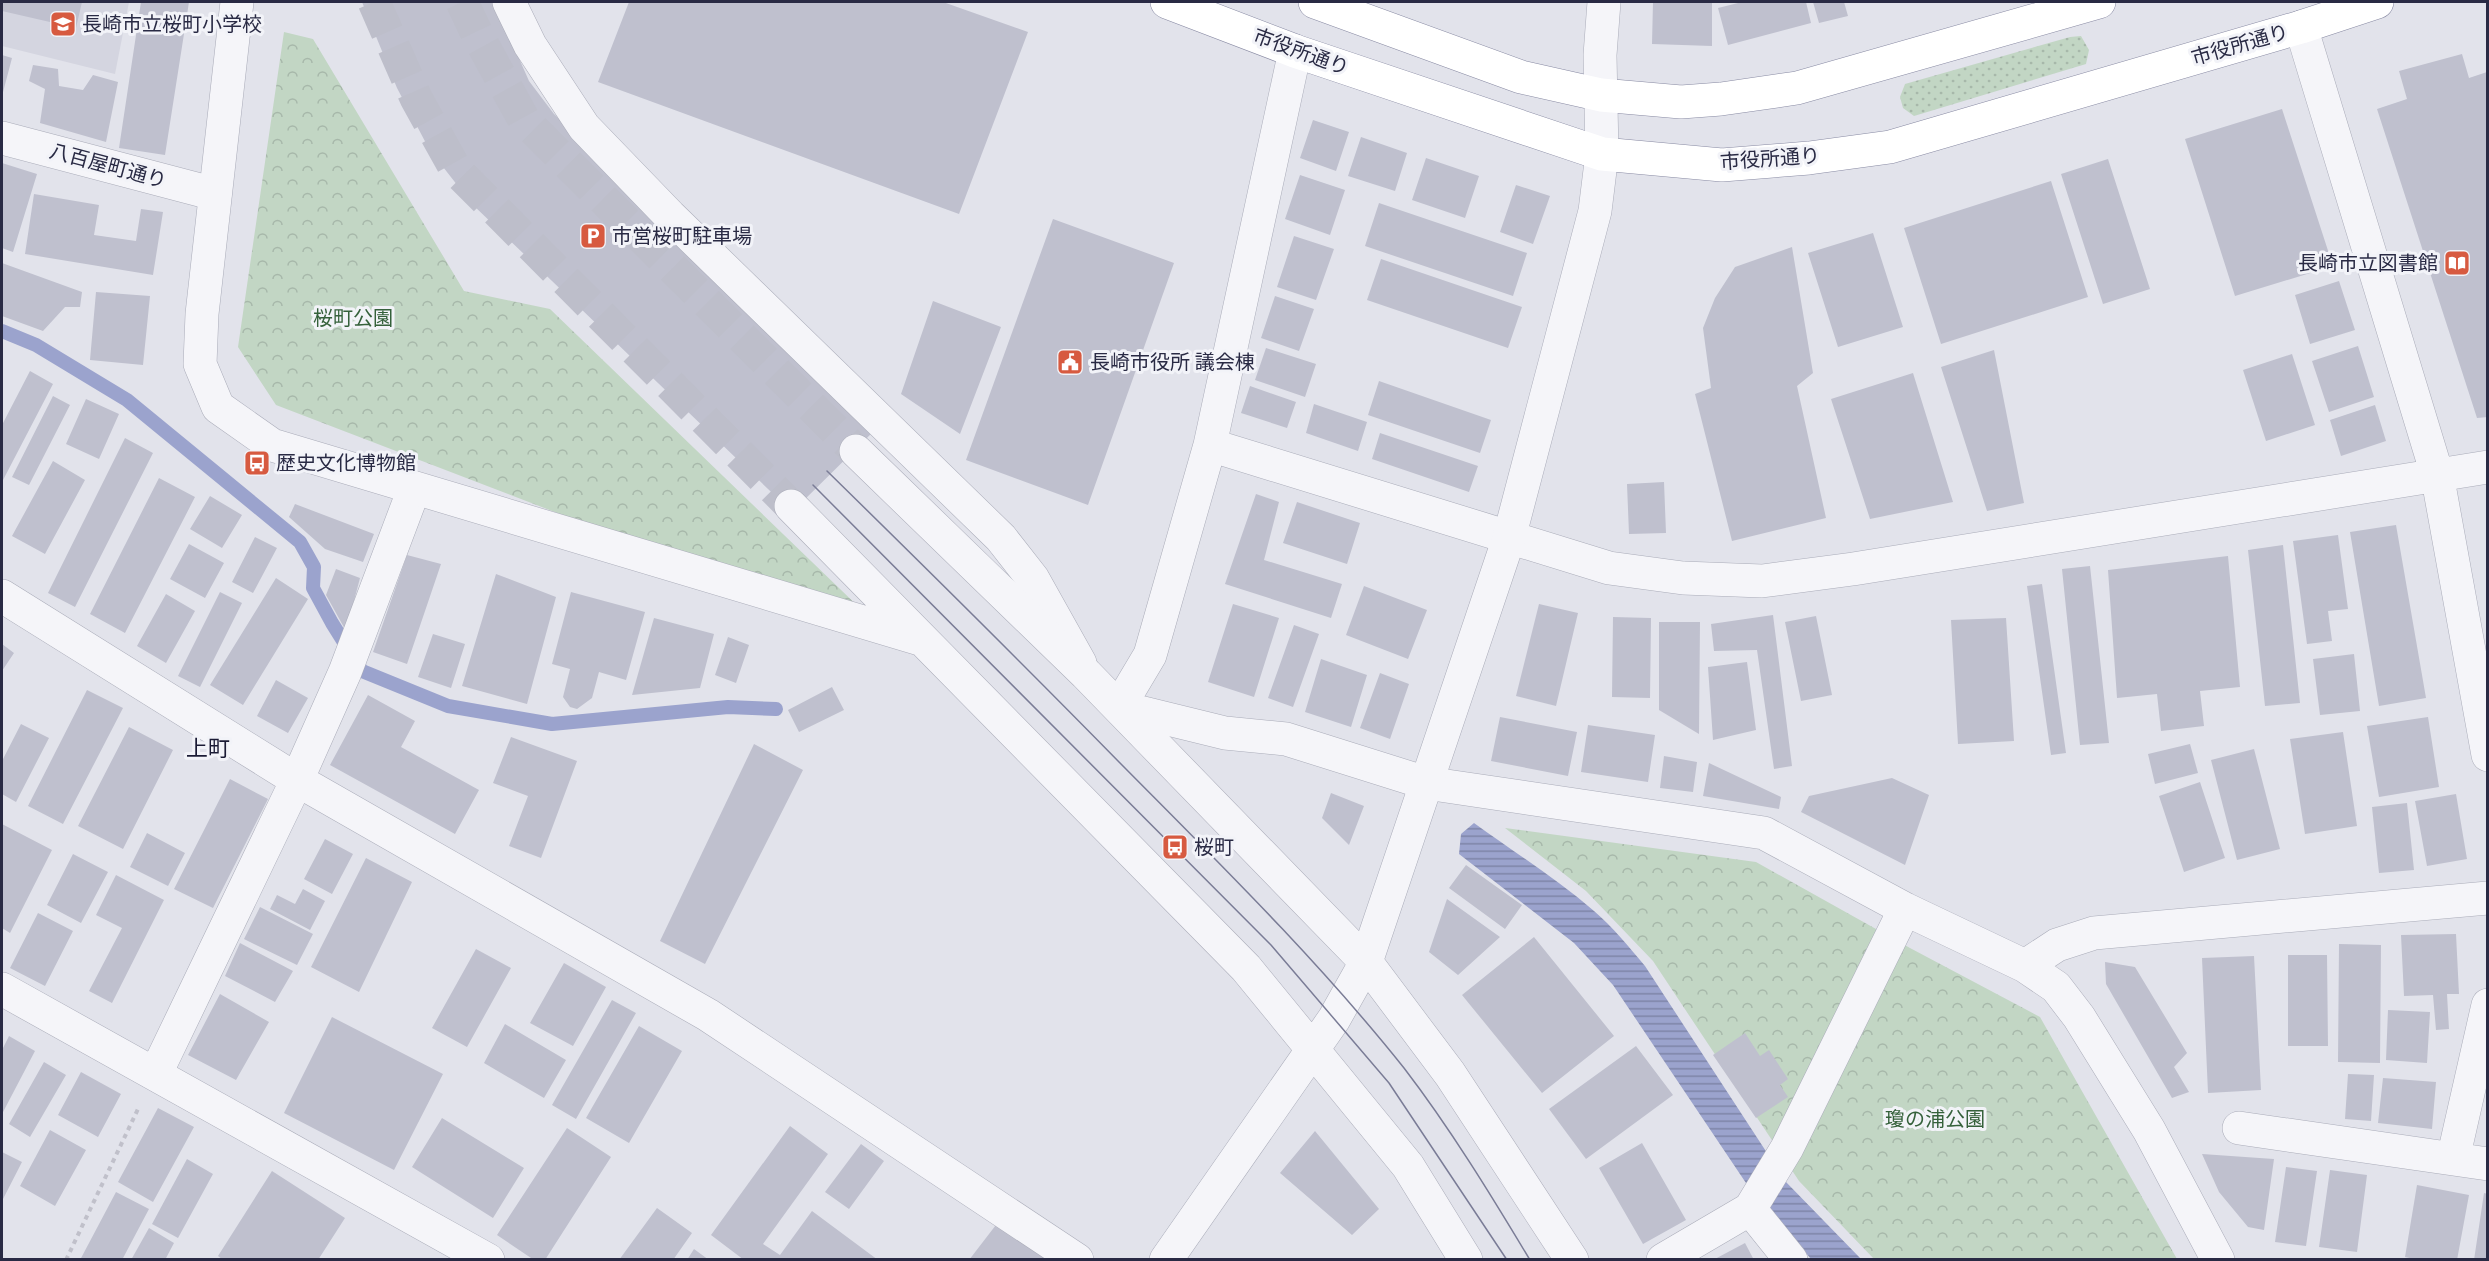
<svg xmlns="http://www.w3.org/2000/svg" width="2489" height="1261" font-family="Karla,'Noto Sans JP',sans-serif">
<defs>
<pattern id="grass-dots" width="8" height="8" patternUnits="userSpaceOnUse" patternTransform="scale(1.5)"><rect width="8" height="8" fill="#c2d6c4"/><path d="M2 2h.1M6 6h.1" fill="none" stroke="#a7b8aa" stroke-width="1.8" stroke-linecap="round"/></pattern>
<pattern id="forest-crowns" width="20" height="18" patternUnits="userSpaceOnUse" patternTransform="scale(1.5)"><rect width="20" height="18" fill="#c2d6c4"/><path d="M2 6a3 3 0 1 1 6 0M12 15a3 3 0 1 1 6 0" fill="none" stroke="#a7b8aa"/></pattern>
<pattern id="water-rules" width="6" height="5" patternUnits="userSpaceOnUse" patternTransform="scale(1.5)"><rect width="6" height="5" fill="#9ba3cd"/><path d="M0 2.5h6" fill="none" stroke="#7e85a8"/></pattern>
</defs>
<rect width="100%" height="100%" fill="#e2e3eb"/>
<path fill="#d4d5e0" d="M2 2H129L115 74 2 46Z"/>
<path fill="url(#grass-dots)" d="M2081 36 2089 50 2086 64 1914 116 1903 108 1900 97 1905 84 2070 37Z"/>
<path fill="url(#forest-crowns)" d="M284 32 313 39 464 291 550 309 896 643 276 405 238 347Z
M1505 828 1756 862 1910 948 2040 1017 2177 1259H1874L1799 1181 1653 961 1586 891Z"/>
<path fill="url(#water-rules)" d="M1474 823C1514 852 1557 879 1594 911 1613 927 1629 947 1645 966L1786 1182 1861 1259H1811L1746 1183 1613 985 1574 943 1459 854 1461 834Z"/>
<g fill="none" stroke-linecap="round" stroke-linejoin="round">
<path stroke="#9ba3cd" stroke-width="14" d="M2 331 36 345 127 400 300 542 314 567 313 588 332 623 362 671 448 706 552 724 728 707 776 709"/>
</g>
<path fill="#bfc0ce" d="M2 2H82L76 28 2 11Z
M141 2H189L165 155 119 148Z
M362 2H494L529 81 554 114 878 427 792 512 472 204 429 149 397 88Z
M629 2H943L1028 32 959 214 598 82Z
M1653 2H1712V46L1652 44Z
M1742 2H1806L1811 23 1728 45 1718 8Z
M1813 2H1844L1848 16 1819 23Z
M2462 54 2469 78 2487 72 2488 74V417L2477 418 2377 109 2407 99 2399 71Z
M2 55 12 58 2 96Z
M33 65 58 69 59 86 83 90 93 75 118 82 106 142 40 123 45 89 29 81Z
M2282 109 2333 266 2235 296 2185 139Z
M1313 120 1349 132 1336 171 1300 158Z
M1361 137 1407 153 1395 191 1348 176Z
M1426 158 1479 176 1465 218 1412 200Z
M2108 159 2150 289 2103 304 2061 174Z
M2 163 37 174 13 252 2 248Z
M1300 175 1345 190 1330 235 1285 219Z
M2051 181 2088 297 1941 344 1904 228Z
M1516 185 1550 196 1533 244 1500 232Z
M34 194 99 205 94 235 136 241 141 209 163 212 153 275 25 254Z
M1379 203 1527 253 1513 296 1365 246Z
M1053 219 1174 263 1088 505 966 460Z
M1873 233 1903 327 1838 347 1808 253Z
M1294 236 1334 249 1316 300 1277 287Z
M1792 247 1813 373 1797 386 1826 518 1732 541 1695 394 1711 388 1703 328 1715 298 1735 267Z
M1381 259 1522 307 1508 348 1367 300Z
M2 263 82 292 80 307H65L43 331 2 316Z
M2339 281 2355 330 2310 344 2295 295Z
M96 292 150 296 143 365 90 360Z
M1275 296 1314 309 1299 351 1261 338Z
M933 301 1001 327 960 434 901 394Z
M2358 346 2374 397 2329 412 2312 361Z
M1266 348 1316 364 1305 397 1255 380Z
M1994 350 2024 503 1987 511 1941 367Z
M2292 354 2315 425 2266 441 2243 370Z
M30 371 53 384 2 482V425Z
M1913 373 1953 502 1870 519 1831 399Z
M1379 381 1491 420 1480 453 1368 415Z
M1250 386 1296 402 1287 428 1241 413Z
M53 396 70 405 29 485 12 477Z
M86 399 119 414 99 459 66 444Z
M1314 404 1367 422 1358 451 1306 433Z
M2375 405 2386 441 2341 456 2330 420Z
M1380 433 1478 466 1469 492 1372 459Z
M125 438 153 453 75 607 48 593Z
M53 461 85 480 45 554 12 536Z
M159 478 195 497 125 633 90 614Z
M1664 482 1666 533 1629 534 1627 484Z
M1256 494 1279 502 1264 560 1342 584 1331 618 1225 584Z
M210 496 242 515 222 548 190 529Z
M1297 502 1360 523 1347 564 1283 543Z
M295 504 374 534 363 562 325 549 289 517Z
M2396 525 2426 698 2379 706 2350 532Z
M2338 535 2348 609 2328 611 2332 641 2307 644 2293 541Z
M255 537 277 548 253 593 232 582Z
M189 544 224 563 205 598 170 579Z
M2283 545 2300 703 2265 706 2248 550Z
M407 555 441 564 407 664 373 652Z
M2228 556 2240 687 2200 691 2204 726 2161 731 2157 694 2117 698 2108 570Z
M2090 566 2109 743 2080 745 2062 569Z
M336 569 360 578 346 631 326 595Z
M496 574 556 597 527 704 462 686Z
M276 578 308 599 243 705 210 685Z
M2042 584 2066 753 2051 755 2027 586Z
M1364 586 1427 610 1408 659 1346 635Z
M220 592 242 603 200 687 178 676Z
M571 592 645 612 626 680 599 672 592 698 577 709 570 707 563 697 570 669 552 664Z
M166 594 195 611 166 663 137 646Z
M1233 604 1279 618 1254 697 1208 682Z
M1539 604 1578 613 1556 706 1516 696Z
M1773 615 1792 766 1774 769 1757 650 1714 651 1711 624Z
M1816 616 1832 695 1801 701 1785 622Z
M1613 617 1651 618 1650 698 1612 697Z
M654 618 714 634 700 688 632 695Z
M2006 618 2014 741 1958 744 1951 620Z
M1659 622H1700L1699 734 1659 710Z
M1294 625 1319 634 1293 707 1268 698Z
M433 634 465 644 451 688 418 677Z
M728 637 749 645 736 683 715 675Z
M2 644 14 653 2 671Z
M2354 654 2360 711 2320 715 2313 659Z
M1321 659 1367 675 1351 727 1305 712Z
M1747 662 1756 730 1713 740 1708 667Z
M1380 673 1409 684 1390 739 1360 728Z
M276 680 308 698 288 733 257 716Z
M832 687 844 710 799 732 788 710Z
M87 690 123 708 63 824 28 806Z
M368 695 415 721 401 747 479 790 455 834 330 765Z
M1500 717 1577 732 1568 776 1491 761Z
M2428 717 2439 787 2379 797 2367 726Z
M21 724 49 738 16 802 2 794V761Z
M1588 725 1655 735 1648 782 1581 772Z
M129 727 173 750 123 849 78 826Z
M2343 732 2357 826 2305 834 2290 739Z
M511 737 577 761 541 858 509 846 528 796 493 783Z
M754 744 803 770 705 964 660 941Z
M2190 744 2198 773 2155 784 2148 754Z
M2254 749 2280 849 2237 860 2211 760Z
M1664 756 1697 762 1693 792 1660 788Z
M1709 763 1781 797 1779 809 1703 796Z
M1892 778 1929 795 1905 865 1801 812 1809 796Z
M230 779 268 799 213 908 174 889Z
M2200 782 2225 858 2184 872 2159 796Z
M1331 793 1364 806 1349 845 1322 818Z
M2456 794 2467 859 2427 866 2415 801Z
M2407 803 2414 870 2379 873 2372 807Z
M2 824 52 850 10 933 2 928Z
M147 833 185 853 168 886 130 867Z
M325 839 353 854 332 894 304 879Z
M73 854 108 872 81 923 47 905Z
M366 858 412 882 359 992 311 967Z
M1466 865 1522 905 1505 929 1449 888Z
M116 875 164 900 112 1003 89 991 122 928 96 915Z
M303 889 325 901 310 930 270 909 277 895 295 904Z
M1447 899 1500 937 1458 975 1429 952Z
M260 907 313 934 297 965 244 939Z
M38 913 73 931 45 986 10 968Z
M2456 934 2459 994H2447L2449 1029 2436 1030 2433 995 2404 996 2401 935Z
M1534 937 1614 1036 1542 1093 1462 995Z
M240 943 293 971 275 1002 225 976Z
M2339 944 2381 945 2380 1063 2338 1062Z
M476 949 511 968 467 1047 432 1028Z
M2288 955H2327L2328 1046H2288Z
M2254 956 2261 1090 2208 1093 2202 958Z
M2105 962 2135 967 2187 1053 2174 1067 2189 1092 2172 1098 2106 984Z
M564 963 606 987 573 1046 530 1023Z
M220 994 269 1022 236 1080 188 1055Z
M612 1000 636 1013 576 1119 552 1105Z
M2388 1010 2430 1012 2427 1063 2386 1060Z
M332 1017 443 1074 394 1170 284 1113Z
M505 1024 566 1060 544 1098 484 1063Z
M639 1026 682 1051 629 1143 586 1118Z
M1745 1033 1760 1056 1769 1050 1788 1079 1780 1085 1788 1097 1756 1118 1713 1055Z
M9 1036 35 1051 2 1114V1050Z
M1636 1046 1673 1095 1586 1159 1549 1109Z
M44 1062 66 1075 30 1137 9 1124Z
M81 1072 121 1094 98 1137 58 1115Z
M2348 1074 2374 1075 2371 1121 2345 1119Z
M2383 1078 2436 1082 2432 1129 2378 1123Z
M158 1108 194 1127 153 1202 118 1182Z
M442 1118 524 1168 493 1218 412 1167Z
M790 1126 828 1154 763 1244 780 1255 812 1211 878 1260H744L711 1235Z
M567 1128 611 1157 545 1260H534L497 1235Z
M50 1130 86 1150 55 1206 20 1186Z
M1315 1131 1379 1209 1352 1235 1280 1173Z
M1642 1143 1686 1220 1643 1244 1599 1168Z
M861 1144 884 1161 849 1209 825 1192Z
M2 1152 22 1162 2 1201Z
M2202 1154 2274 1159 2264 1230 2248 1227 2219 1192Z
M187 1159 213 1174 178 1238 152 1224Z
M2286 1167 2317 1171 2306 1246 2275 1242Z
M2330 1170 2367 1175 2357 1252 2319 1247Z
M272 1171 345 1218 318 1260H223L218 1256Z
M2417 1185 2469 1195 2457 1260H2418L2405 1257Z
M116 1192 149 1209 122 1260H80Z
M2484 1193 2488 1194V1260H2474Z
M657 1208 692 1233 673 1260H619Z
M999 1221 1049 1260H969Z
M149 1228 174 1243 165 1260H131Z
M1745 1243 1754 1260H1713Z
M694 1249 709 1260H687Z"/>
<g fill="none" stroke-linecap="round" stroke-linejoin="round">
<path stroke="#bdbeca" stroke-width="33" stroke-dasharray="33 16" stroke-linecap="butt" d="M374 2 416 98 456 170 791 506
M462 2 478 36 524 120 856 451"/>
<defs>
<path id="minor" d="M509 2 530 45 584 127 670 216 1001 538 1033 579 1080 663
M2301 27 2437 474 2488 755
M1295 51 1210 445 1150 655 1119 707 1225 733 1286 739 1426 783 1764 833 1905 909 2025 966 2056 987 2079 1017 2149 1130 2218 1260
M2 138 215 194
M1210 445 1609 568 1683 578 1762 581 1853 569 2488 467
M2 596 297 780 708 1015 1077 1260
M2025 966 2057 945 2094 933 2488 898
M2 989 488 1260
M156 1073 297 780 345 672 414 489
M2239 1128 2488 1164
M2453 1159 2488 1005
M1750 1209 1791 1260
M1663 1260 1750 1209 1787 1148 1905 909"/>
<path id="tertiary" d="M237 2 202 314 200 364 218 407 272 445 923 640
M856 451 1086 674 1366 962 1450 1074 1572 1260
M791 506 1246 968 1408 1166 1466 1260
M1166 1260 1334 1019 1366 962 1509 538 1595 211 1602 154 1600 55 1604 2"/>
<path id="trunk" d="M1167 2 1295 51 1602 154 1722 165 1809 158 1890 147 2301 27 2377 2
M1315 2 1521 77 1601 95 1681 102 1721 99 1797 88 2099 2"/>
</defs>
<use href="#minor" stroke="#aaacb9" stroke-width="34"/>
<use href="#tertiary" stroke="#aaacb9" stroke-width="34"/>
<use href="#trunk" stroke="#888aa3" stroke-width="34"/>
<path stroke="#c0c0ca" stroke-width="4" stroke-dasharray="4.5 4.5" stroke-linecap="butt" d="M66 1260 138 1109"/>
<use href="#minor" stroke="#f5f5f9" stroke-width="33"/>
<use href="#tertiary" stroke="#f5f5f9" stroke-width="33"/>
<use href="#trunk" stroke="#fff" stroke-width="33"/>
<path stroke="#7a7c96" stroke-width="1.5" d="M827 471C926 568 1024 665 1121 764 1218 862 1318 960 1404 1068 1450 1128 1491 1195 1530 1260
M813 485 1271 945 1389 1083 1507 1260"/>
</g>
<defs>
<symbol id="school-square" viewBox="-11 -11 22 22"><rect x="-9" y="-9" width="18" height="18" rx="4" fill="#d75a40" stroke="#f2f3f8"/><path d="M0-5L7-2L0 1L-7-2ZM-4 1L0 2.5L4 1V4Q0 6-4 4Z" fill="#fff"/></symbol>
<symbol id="parking-square" viewBox="-11 -11 22 22"><rect x="-9" y="-9" width="18" height="18" rx="4" fill="#d75a40" stroke="#f2f3f8"/><path d="M-3.5-5.5H1a3.5 3.5 0 0 1 0 7H-1V5.5H-3.5ZM-1-3.4V-.6H.8a1.4 1.4 0 0 0 0-2.8Z" fill="#fff"/></symbol>
<symbol id="library-square" viewBox="-11 -11 22 22"><rect x="-9" y="-9" width="18" height="18" rx="4" fill="#d75a40" stroke="#f2f3f8"/><path d="M-6-4Q-3-5.5-.7-3.5V5Q-3 3-6 4ZM6-4Q3-5.5 .7-3.5V5Q3 3 6 4Z" fill="#fff"/></symbol>
<symbol id="civic-square" viewBox="-11 -11 22 22"><rect x="-9" y="-9" width="18" height="18" rx="4" fill="#d75a40" stroke="#f2f3f8"/><path d="M-.6-6.5H3V-4.5H.6V-3L4-1V1h2V6H-6V1h2V-1L-.6-3ZM-1.2 2.5V6h2.4V2.5Z" fill="#fff"/></symbol>
<symbol id="bus-square" viewBox="-11 -11 22 22"><rect x="-9" y="-9" width="18" height="18" rx="4" fill="#d75a40" stroke="#f2f3f8"/><path d="M-5-6H5V4H4V6H2V4H-2V6H-4V4H-5ZM-3.5-4V0h7V-4ZM-3.5 1.2v1.5H-2V1.2ZM2 1.2v1.5H3.5V1.2Z" fill="#fff"/></symbol>
</defs>
<g fill-rule="evenodd">
<use href="#school-square" x="48" y="9" width="30" height="30"/>
<use href="#parking-square" x="578" y="221" width="30" height="30"/>
<use href="#library-square" x="2442" y="248" width="30" height="30"/>
<use href="#civic-square" x="1055" y="347" width="30" height="30"/>
<use href="#bus-square" x="242" y="448" width="30" height="30"/>
<use href="#bus-square" x="1160" y="832" width="30" height="30"/>
</g>
<g text-anchor="middle" dominant-baseline="central" stroke-width="6" stroke-linejoin="round" paint-order="stroke">
<g font-size="20" fill="#292a44" stroke="#f2f3f8" text-anchor="start">
<text x="82" y="24">長崎市立桜町小学校</text>
<text x="612" y="236">市営桜町駐車場</text>
<text x="2438" y="263" text-anchor="end">長崎市立図書館</text>
<text x="1090" y="362">長崎市役所 議会棟</text>
<text x="276" y="463">歴史文化博物館</text>
<text x="1194" y="847">桜町</text>
</g>
<g font-size="20" fill="#292a44" stroke="#f2f3f8">
<text transform="translate(2240 45) rotate(-16)">市役所通り</text>
<text transform="translate(1301 52) rotate(20)">市役所通り</text>
<text transform="translate(1770 159) rotate(-4)">市役所通り</text>
<text transform="translate(108 166) rotate(15)">八百屋町通り</text>
</g>
<g font-size="20" fill="#35613b" stroke="#f2f3f8">
<text x="353" y="318">桜町公園</text>
<text x="1935" y="1119">瓊の浦公園</text>
</g>
<g font-size="22" fill="#1b1b35" stroke="#f2f3f8">
<text x="208" y="749">上町</text>
</g>
</g>
<rect width="2489" height="1261" fill="none" stroke="#292a44" stroke-width="6"/>
</svg>
